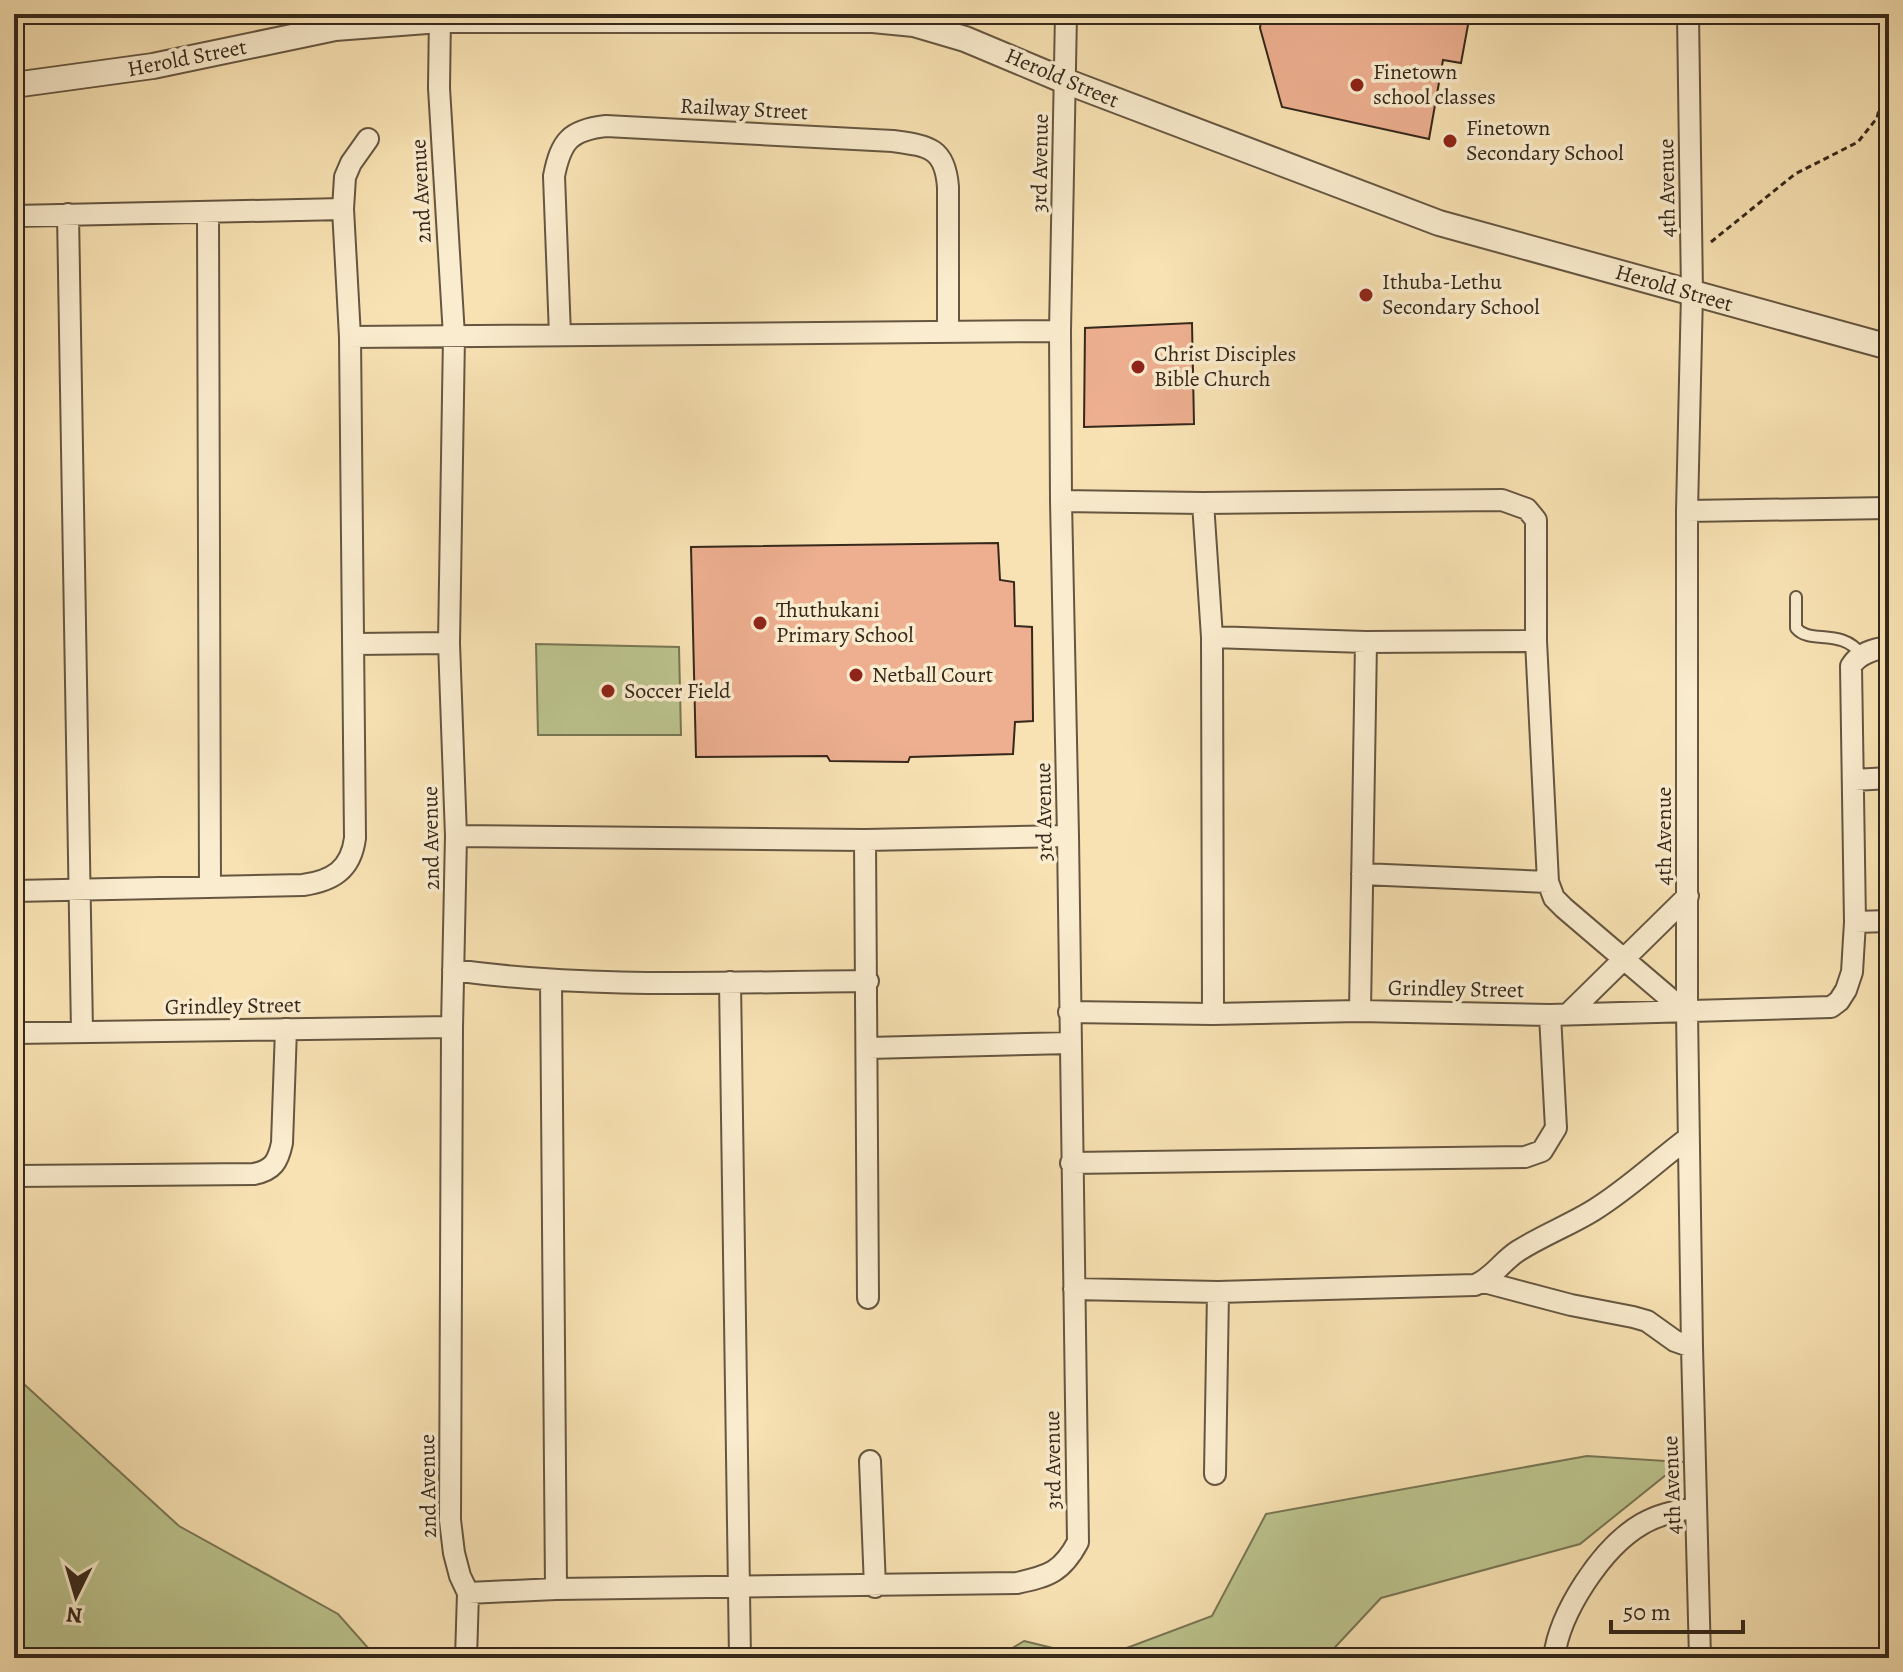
<svg xmlns="http://www.w3.org/2000/svg" width="1903" height="1672" font-family="Alegreya,serif">
<rect width="100%" height="100%" fill="#f8e2b3"/>
<filter id="stains"><feTurbulence type="fractalNoise" baseFrequency=".0025" numOctaves="4"/><feColorMatrix values="0 0 0 0 .2 0 0 0 0 .09 0 0 0 0 .02 0 0 0 .5 -.17"/></filter>
<radialGradient id="worn" r=".72"><stop offset=".6" stop-color="#630" stop-opacity="0"/><stop offset="1" stop-color="#630" stop-opacity=".3"/></radialGradient>
<path fill="#bcc48e" stroke="#797654" stroke-width="2" d="M536 644 679 647 681 735H538Z
M14 1375 179 1526 338 1614 377 1658H14Z
M1587 1456 1682 1462 1580 1544 1381 1598 1325 1658H1100L1212 1616 1266 1514Z
M1024 1641 1094 1658H996Z"/>
<path fill="#edaf90" stroke="#36281b" stroke-width="2" d="M1262 14H1470L1461 63 1443 60 1429 139 1282 107 1260 28Z
M1192 323 1194 424 1084 427 1085 328Z
M998 543 1000 580 1014 582 1015 626 1032 627 1033 721 1015 722 1013 754 910 757 908 762 830 761 827 756 696 757 691 547Z"/>
<g fill="none" stroke-linecap="round" stroke-linejoin="round">
<defs>
<path id="service" d="M1796 597V628C1810 645 1841 627 1862 655"/>
<path id="minor" d="M440 14 439 88 454 336 449 643 456 836 452 1027 450 1520 454 1553 460 1576 468 1593 466 1658
M1688 14 1692 293 1687 511V1013L1692 1347 1700 1658
M208 213 210 887
M68 214 82 1032
M14 216 343 209
M560 335 554 176C561 141 570 130 606 126L893 141C928 146 945 147 948 187V332
M350 337 1060 331
M1061 501 1203 503 1502 500 1527 509 1536 520V641L1548 882 1554 898 1564 908 1687 1013
M1203 503 1212 637 1213 1014
M1687 511 1889 508
M1212 637 1366 642 1536 641
M355 644 449 643
M1854 780 1889 778
M456 836 865 840 1068 836
M865 840 868 1298
M1362 874 1548 882
M14 891 303 885C332 881 351 870 355 838L350 337 343 209 345 177 351 163 368 139
M1855 922 1889 921
M453 970C591 989 729 982 868 981
M551 981 556 1589
M730 982 740 1658
M1360 1011 1366 642
M1069 1012 1213 1014 1360 1011 1550 1015 1831 1007 1839 1001 1846 990 1852 972 1855 922 1851 666C1859 653 1874 649 1889 647
M1568 1014 1688 896
M14 1033 452 1027
M868 1048 1070 1043
M1071 1163 1525 1157 1542 1151 1556 1128 1550 1015
M14 1176 254 1174C273 1170 278 1162 282 1143L286 1029
M1484 1282 1571 1305 1633 1317 1647 1321 1675 1341 1692 1347
M1074 1289 1218 1292 1475 1285C1493 1278 1502 1261 1518 1251 1543 1235 1570 1225 1594 1210 1628 1189 1656 1162 1688 1138
M870 1461 875 1587
M1215 1474 1218 1292
M468 1593 556 1589 1017 1583C1049 1576 1062 1572 1078 1542L1068 836 1061 501 1060 331 1066 14
M1554 1658C1559 1613 1602 1547 1642 1524 1659 1514 1677 1511 1696 1507"/>
<path id="tertiary" d="M14 85 153 66 335 28 440 20H873L914 24 965 39 1065 81 1439 223 1889 347"/>
</defs>
<use href="#service" stroke="#665641" stroke-width="14"/>
<use href="#minor" stroke="#665641" stroke-width="24"/>
<use href="#tertiary" stroke="#665641" stroke-width="28"/>
<path stroke="#36281b" stroke-width="3" stroke-dasharray="6 4" stroke-linecap="butt" d="M1885 14 1884 20 1889 31
M1711 242 1795 174 1858 142 1877 118 1889 68"/>
<use href="#service" stroke="#faecce" stroke-width="10"/>
<use href="#minor" stroke="#faecce" stroke-width="20"/>
<use href="#tertiary" stroke="#faecce" stroke-width="24"/>
</g>
<g fill="#8f2418" stroke="#faecce" stroke-width="3">
<circle cx="1357" cy="85" r="8"/>
<circle cx="1450" cy="141" r="8"/>
<circle cx="1366" cy="295" r="8"/>
<circle cx="1138" cy="367" r="8"/>
<circle cx="760" cy="623" r="8"/>
<circle cx="856" cy="675" r="8"/>
<circle cx="608" cy="691" r="8"/>
</g>
<g text-anchor="middle" dominant-baseline="central" stroke-width="7" stroke-linejoin="round" paint-order="stroke">
<g font-size="22" fill="#36281b" stroke="#faecce">
<text transform="translate(187 58) rotate(-11)">Herold Street</text>
<text transform="translate(1062 78) rotate(23)">Herold Street</text>
<text transform="translate(744 109) rotate(3)">Railway Street</text>
<text transform="translate(1040 163) rotate(-89)">3rd Avenue</text>
<text transform="translate(1667 188) rotate(-91)">4th Avenue</text>
<text transform="translate(421 191) rotate(-93)">2nd Avenue</text>
<text transform="translate(1674 288) rotate(16)">Herold Street</text>
<text transform="translate(1044 812) rotate(-91)">3rd Avenue</text>
<text transform="translate(1664 836) rotate(-90)">4th Avenue</text>
<text transform="translate(431 838) rotate(-91)">2nd Avenue</text>
<text transform="translate(1456 989) rotate(1)">Grindley Street</text>
<text transform="translate(233 1006) rotate(-1)">Grindley Street</text>
<text transform="translate(1053 1460) rotate(-91)">3rd Avenue</text>
<text transform="translate(1672 1485) rotate(-92)">4th Avenue</text>
<text transform="translate(428 1486) rotate(-91)">2nd Avenue</text>
</g>
<g font-size="22" fill="#36281b" stroke="#faecce" text-anchor="start">
<text x="1373" y="72">Finetown<tspan x="1373" dy="25">school classes</tspan></text>
<text x="1466" y="128">Finetown<tspan x="1466" dy="25">Secondary School</tspan></text>
<text x="1382" y="282">Ithuba-Lethu<tspan x="1382" dy="25">Secondary School</tspan></text>
<text x="1154" y="354">Christ Disciples<tspan x="1154" dy="25">Bible Church</tspan></text>
<text x="776" y="610">Thuthukani<tspan x="776" dy="25">Primary School</tspan></text>
<text x="872" y="675">Netball Court</text>
<text x="624" y="691">Soccer Field</text>
</g>
</g>
<rect width="1903" height="1672" fill="none" stroke="#f8e2b3" stroke-width="48"/>
<rect x="16" y="16" width="1871" height="1640" fill="none" stroke="#36281b" stroke-width="4"/>
<rect x="24" y="24" width="1855" height="1624" fill="none" stroke="#36281b" stroke-width="2"/>
<g transform="translate(76 1596) rotate(185)" stroke="#faecce" stroke-width="6" paint-order="stroke">
<path d="M0-6L14 30L0 20L-14 30Z" fill="#36281b"/>
<text y="-12" font-size="22" font-weight="bold" text-anchor="middle" fill="#36281b">N</text>
</g>
<path d="M1611 1620v12h132v-12" fill="none" stroke="#36281b" stroke-width="4"/>
<text x="1623" y="1620" font-size="24" fill="#36281b" stroke="#faecce" stroke-width="6" paint-order="stroke">50 m</text>
<rect width="100%" height="100%" filter="url(#stains)"/>
<rect width="100%" height="100%" fill="url(#worn)"/>
</svg>
